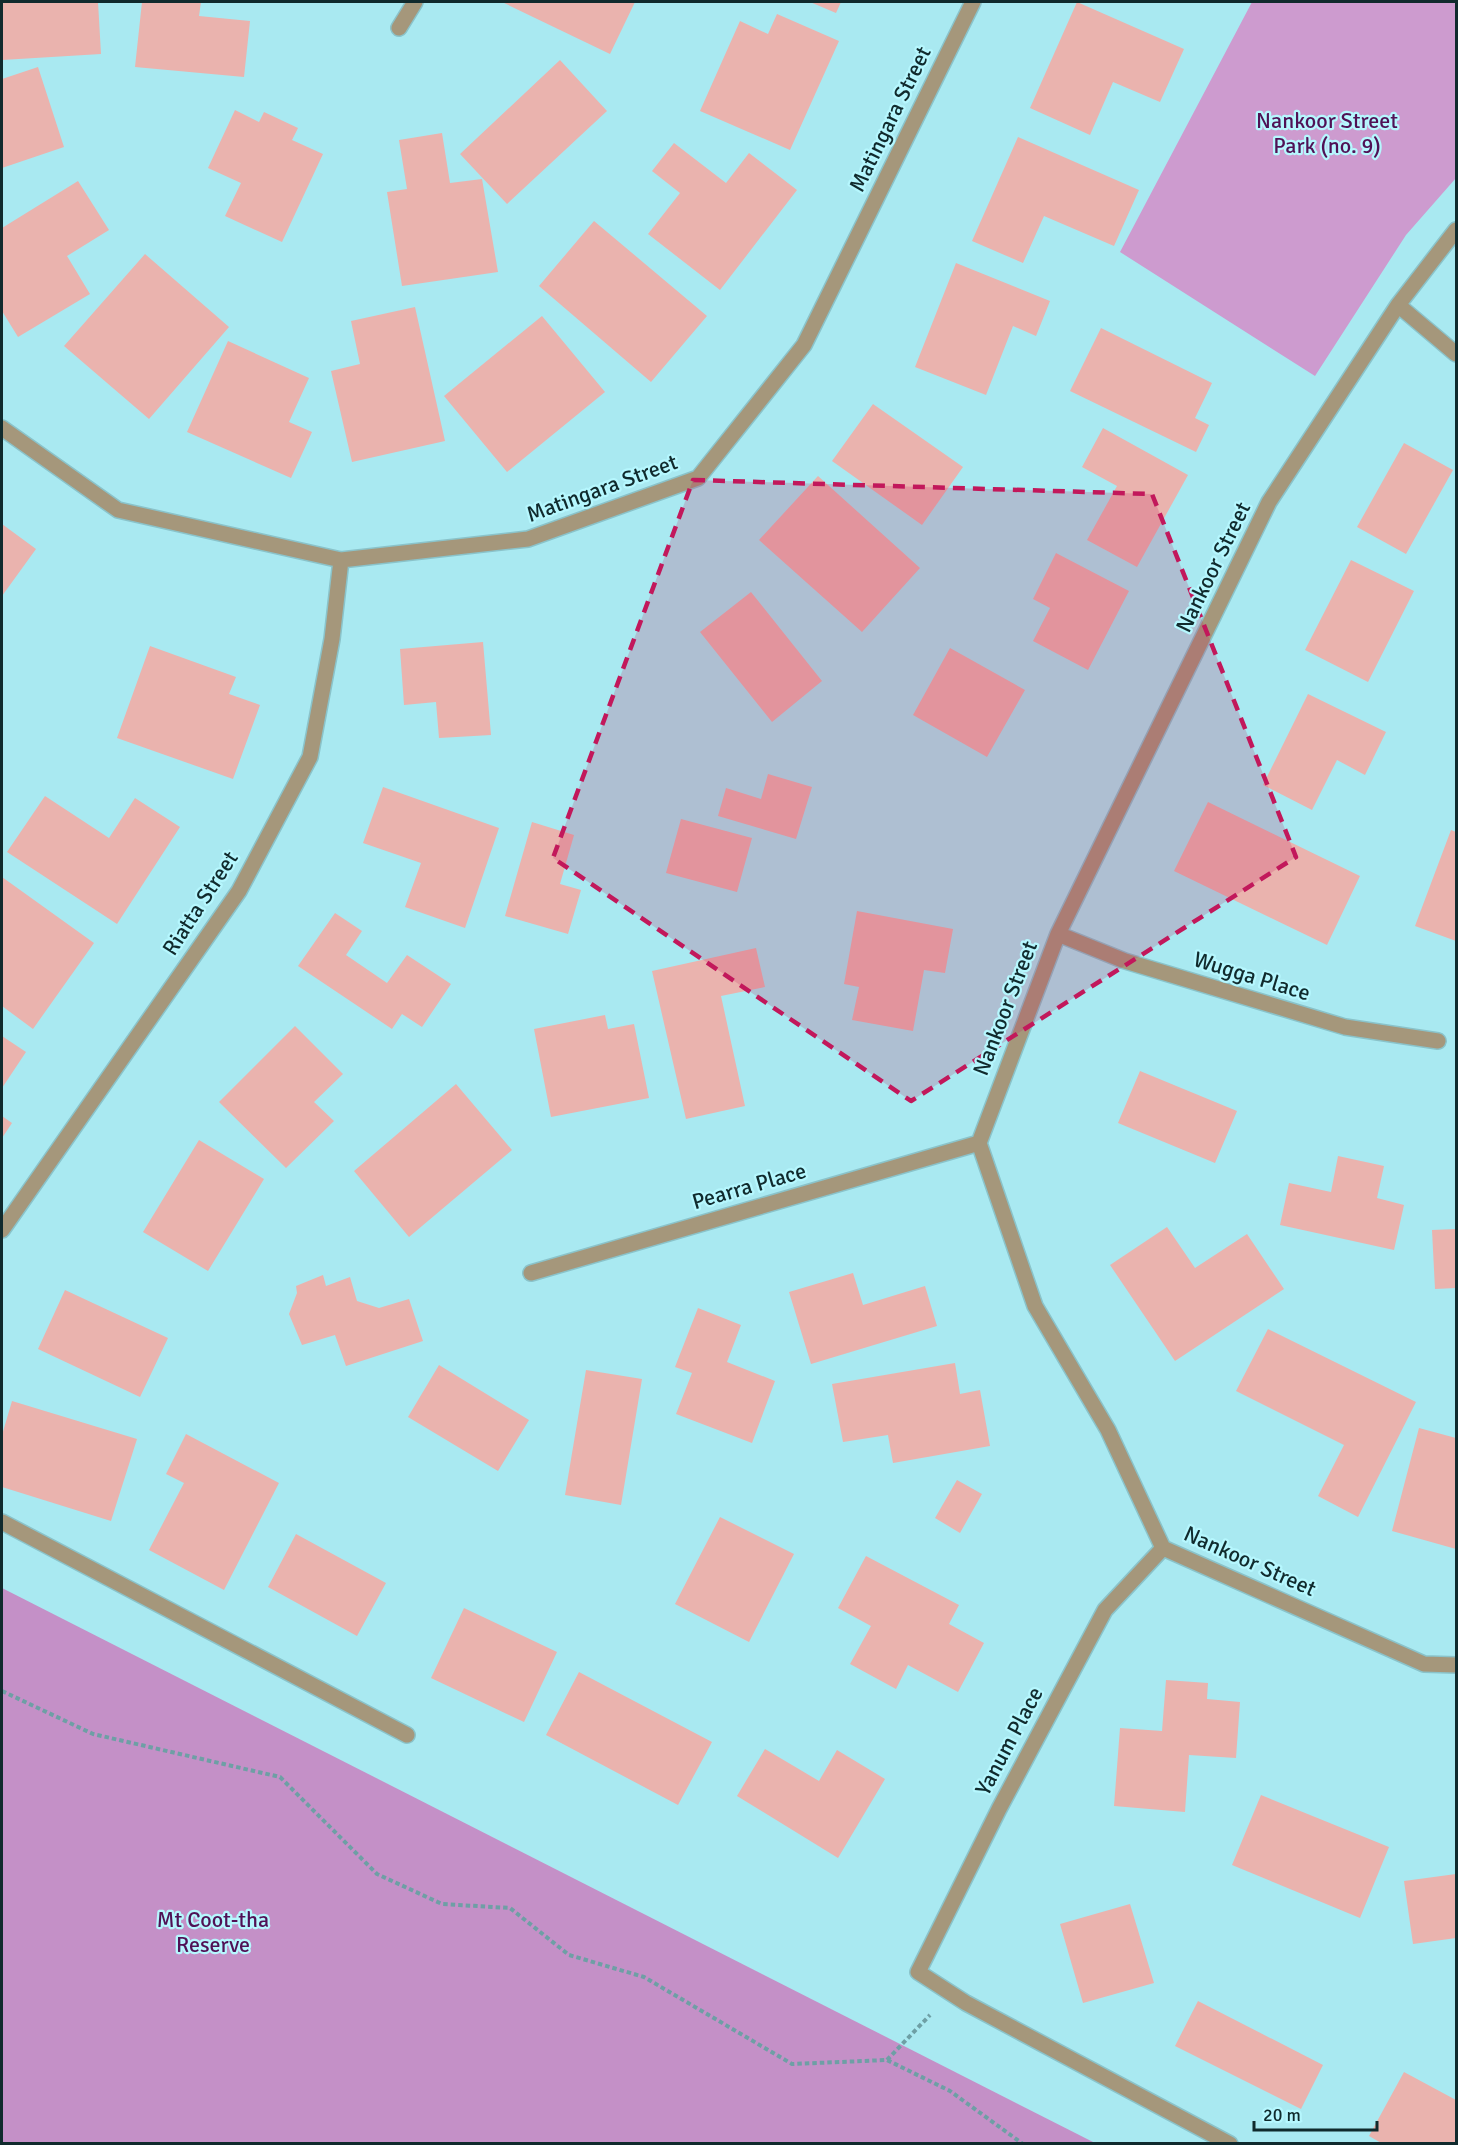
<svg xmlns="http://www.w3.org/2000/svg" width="1458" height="2145" font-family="Signika,sans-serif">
<rect width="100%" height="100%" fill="#a9e9f1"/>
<path fill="#cd9bcf" d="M1252 2H1456V178L1406 235 1315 376 1120 252Z"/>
<path fill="#c490c7" d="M2 1588 1095 2143H2Z"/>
<path fill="#eab3ae" d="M2 2H98L101 54 2 60Z
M142 2H201L199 16 250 21 244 77 135 67Z
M502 2H635L610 54Z
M810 2H841L836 13Z
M1077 2 1184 49 1160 102 1113 82 1090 135 1030 108Z
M777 14 839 41 790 150 700 111 740 21 768 34Z
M560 60 607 111 507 204 460 154Z
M38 67 64 147 2 168V79Z
M235 110 259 122 264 112 298 128 292 140 323 154 282 242 225 216 241 183 208 168Z
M442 133 450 183 482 179 498 272 402 286 387 192 407 189 399 140Z
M1018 137 1139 190 1114 246 1044 216 1023 263 972 241Z
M674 143 726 183 749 153 797 190 720 290 648 234 680 193 652 171Z
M78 181 109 230 67 256 90 294 18 337 2 311V228Z
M594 221 707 316 651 382 539 286Z
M145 254 229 327 149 419 64 346Z
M956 263 1050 301 1036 336 1013 326 986 395 915 367Z
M415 307 445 441 352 462 331 371 360 364 351 321Z
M542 316 605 392 507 472 444 396Z
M1101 328 1212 383 1195 418 1209 425 1196 452 1070 391Z
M228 341 309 378 289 422 312 432 291 478 187 432Z
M873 404 963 467 922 525 832 461Z
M1103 428 1188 475 1137 567 1087 540 1117 486 1082 467Z
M1404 443 1453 470 1406 554 1357 527Z
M818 476 920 568 862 632 759 540Z
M2 524 36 549 2 596Z
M1056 553 1129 591 1088 670 1033 641 1050 608 1033 599Z
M1351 560 1414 591 1368 682 1305 650Z
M751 592 822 681 772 722 700 632Z
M483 642 491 735 439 738 436 702 404 705 400 649Z
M150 646 236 677 229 694 260 705 233 779 117 738Z
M950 648 1025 690 987 757 913 715Z
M1308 694 1386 732 1365 775 1337 760 1312 810 1263 785Z
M768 774 812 787 796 839 718 816 726 788 761 799Z
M383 787 499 828 465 928 405 907 421 863 363 843Z
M45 796 109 838 135 798 180 827 117 924 7 852Z
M1208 802 1360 876 1327 945 1174 871Z
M681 819 752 838 737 892 666 873Z
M532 822 574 835 560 884 581 890 568 934 505 916Z
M1451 830 1456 832V941L1415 926Z
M2 877 94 943 33 1029 2 1006Z
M857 911 953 929 945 973 924 970 913 1031 852 1020 859 987 844 984Z
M335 913 362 931 346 955 387 983 407 955 451 984 422 1027 402 1014 392 1029 298 966Z
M756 948 765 987 721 996 745 1106 686 1119 652 971Z
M605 1015 608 1029 634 1024 649 1098 551 1117 534 1029Z
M295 1026 343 1074 314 1102 334 1121 286 1168 219 1102Z
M2 1036 26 1052 2 1088Z
M1140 1071 1237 1111 1215 1163 1118 1123Z
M456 1084 512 1150 409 1237 354 1171Z
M2 1116 12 1123 2 1138Z
M199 1140 264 1179 208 1271 143 1232Z
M1338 1156 1384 1166 1377 1198 1404 1205 1394 1250 1280 1225 1289 1183 1331 1192Z
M1167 1227 1195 1268 1247 1234 1284 1289 1175 1361 1110 1265Z
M1456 1229V1288L1435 1289 1432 1230Z
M853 1273 863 1305 925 1286 937 1326 811 1364 789 1292Z
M323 1275 326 1286 350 1277 357 1301 379 1308 409 1299 423 1341 346 1366 335 1335 302 1345 289 1314 297 1293 296 1286Z
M65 1290 168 1338 140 1397 38 1349Z
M698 1308 741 1325 727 1362 775 1381 752 1443 676 1414 692 1373 675 1367Z
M1268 1329 1416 1402 1358 1517 1318 1496 1344 1445 1236 1391Z
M955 1363 960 1394 980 1390 990 1446 893 1463 888 1435 843 1442 832 1384Z
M439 1365 529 1420 498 1471 408 1417Z
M586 1370 642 1379 621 1505 565 1495Z
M12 1401 137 1439 111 1521 2 1487V1435Z
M1419 1428 1456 1438V1549L1392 1531Z
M186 1434 279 1483 224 1590 149 1550 184 1483 166 1474Z
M957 1480 982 1494 960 1533 935 1518Z
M720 1517 794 1554 749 1642 675 1604Z
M296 1534 386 1583 357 1636 268 1587Z
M866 1556 959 1605 949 1624 984 1643 958 1692 908 1665 896 1689 850 1664 871 1626 838 1608Z
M464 1608 557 1652 524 1722 431 1678Z
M579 1672 712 1742 678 1805 546 1735Z
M1166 1680 1208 1683 1207 1699 1240 1702 1236 1758 1189 1755 1185 1812 1114 1806 1120 1728 1162 1731Z
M765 1749 819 1781 837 1750 885 1779 838 1858 737 1796Z
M1261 1795 1389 1847 1360 1918 1232 1865Z
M1456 1874V1938L1413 1944 1404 1881Z
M1130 1904 1154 1983 1083 2003 1060 1924Z
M1198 2001 1323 2065 1301 2109 1175 2046Z
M1404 2072 1456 2100V2144H1383L1369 2136Z"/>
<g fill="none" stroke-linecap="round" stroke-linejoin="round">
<defs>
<path id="minor" d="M399 28 415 2
M1456 230 1398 305 1269 502 1058 934 979 1143 1035 1306 1108 1430 1163 1548 1424 1664 1456 1665
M1398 305 1456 354
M2 428 118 510 341 560 528 539 698 478 804 345 973 2
M1058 934 1125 961 1345 1027 1438 1041
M2 1230 239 891 310 757 332 639 341 560
M531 1273 979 1143
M2 1522 407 1735
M1163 1548 1105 1610 999 1809 918 1972 966 2003 1230 2144"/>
</defs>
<use href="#minor" stroke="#8ac3ca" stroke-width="18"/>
<path stroke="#6e9fa5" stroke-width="4" stroke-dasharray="4.5 3" stroke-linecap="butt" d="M2 1691 93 1734 280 1777 377 1874 442 1904 510 1908 569 1955 644 1977 792 2064 887 2060 950 2091 1023 2144
M887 2060 930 2015"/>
<use href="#minor" stroke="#a5977b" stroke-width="15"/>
</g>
<path fill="#c2185b" fill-opacity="0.2" stroke="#c2185b" stroke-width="4.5" stroke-dasharray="12 8" stroke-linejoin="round" d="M693 480 1152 494 1296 857 911 1101 553 858Z"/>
<g text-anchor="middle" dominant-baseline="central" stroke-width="4.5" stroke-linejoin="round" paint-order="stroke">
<g font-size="22" fill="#102a2d" stroke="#b6f7fe">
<text transform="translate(890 119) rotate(-64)">Matingara Street</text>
<text transform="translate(602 488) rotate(-20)">Matingara Street</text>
<text transform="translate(1213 567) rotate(-64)">Nankoor Street</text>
<text transform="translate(200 903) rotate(-57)">Riatta Street</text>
<text transform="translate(1252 976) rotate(17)">Wugga Place</text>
<text transform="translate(1005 1008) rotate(-69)">Nankoor Street</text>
<text transform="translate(749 1186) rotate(-16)">Pearra Place</text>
<text transform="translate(1250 1561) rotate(24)">Nankoor Street</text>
<text transform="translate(1009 1741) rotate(-62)">Yanum Place</text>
</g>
<g font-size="22" fill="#501155" stroke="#b6f7fe">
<text x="1327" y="120">Nankoor Street<tspan x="1327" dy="25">Park (no. 9)</tspan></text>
<text x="213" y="1919">Mt Coot-tha<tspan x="213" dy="25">Reserve</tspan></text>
</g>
</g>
<rect width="1458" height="2145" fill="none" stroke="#102a2d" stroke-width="6"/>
<path d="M1254 2121v9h123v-9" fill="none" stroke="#102a2d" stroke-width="3"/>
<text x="1263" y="2121" font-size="18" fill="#102a2d" stroke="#b6f7fe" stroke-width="4.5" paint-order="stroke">20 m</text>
</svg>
